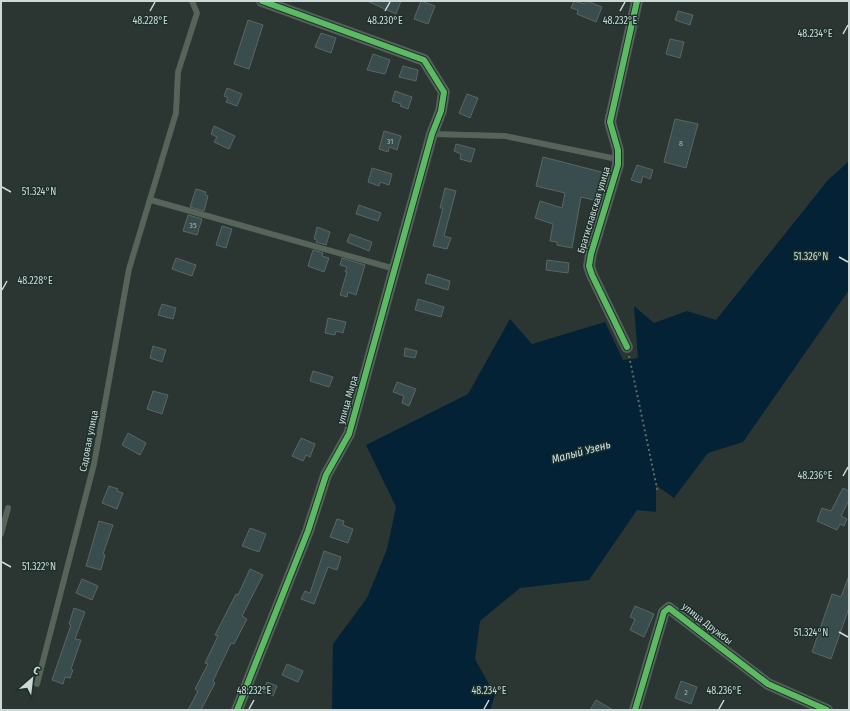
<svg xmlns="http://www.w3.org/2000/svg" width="850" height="711" font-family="'Fira Sans Condensed',sans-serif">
<rect width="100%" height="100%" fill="#2b3633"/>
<path fill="#042235" d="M849 161V290L743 442 708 453 674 498 656 485V512L637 510 589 580 520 588 480 621 475 659 495 695 490 710H332L333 644 367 598 387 549 396 507 366 445 468 394 510 319 532 344 605 322 623 360 638 358 634 306 654 323 687 311 716 320 828 180Z"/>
<path fill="#3a4d4e" stroke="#5b6564" d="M367 1H401L396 14Z
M421 1 435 6 428 24 414 19Z
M574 1 585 4 587 1 602 7 596 22 577 14 578 10 571 8Z
M678 11 693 15 690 25 675 20Z
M248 20 263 25 249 69 234 64Z
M321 33 336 38 331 53 315 47Z
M670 39 684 42 680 58 666 54Z
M373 54 390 60 385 74 367 70Z
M403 66 418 70 416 81 399 77Z
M227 88 242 94 237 106 226 102 228 98 224 96Z
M395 91 412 97 408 109 400 106 401 104 392 101Z
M467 94 478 98 470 118 459 113Z
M675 119 698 124 686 168 664 162Z
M214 126 235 136 229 149 214 142 217 137 211 134Z
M384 131 401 136 397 150 389 147 388 152 379 149Z
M456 144 475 149 471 162 460 159 461 154 454 151Z
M543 157 605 173 598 201 581 197 572 248 557 245V242L550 241 553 224 535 218 540 201 562 208 565 193 536 186Z
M637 165 653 170 650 179 643 176 641 183 631 180Z
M372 168 392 174 389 185 380 182 379 186 368 182Z
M445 188 456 191 444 236 451 238 447 249 433 246 443 208H440Z
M196 189 206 192 205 195 208 196 204 211 190 207Z
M359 205 381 213 378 221 356 214Z
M188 215 202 219 197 235 183 231Z
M222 226 232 229 226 248 216 245Z
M317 227 330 232 326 245 316 242 317 240 314 239Z
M350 234 372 242 369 251 347 242Z
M313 250 323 253 322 256 329 258 324 272 308 266Z
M176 258 196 265 192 276 172 269Z
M342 258 365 265 356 295 348 292 347 297 340 295 347 272H345L347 267 340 265Z
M547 260 569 263 568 273 546 270Z
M428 274 450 281 448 290 425 283Z
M418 299 444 307 441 317 415 310Z
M162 304 176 308 173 319 158 315Z
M328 318 346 322 343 333 336 331 335 335 325 333Z
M153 346 166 350 162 362 150 358Z
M405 348 417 351 415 358 404 356Z
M313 371 333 377 329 387 310 381Z
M397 382 416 389 409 406 402 403 404 396 393 392Z
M153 391 168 395 162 414 147 409Z
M128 433 146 443 140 455 122 445Z
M301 438 315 444 310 457 306 455 303 461 292 456Z
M109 486 118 489 117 491 123 493 117 509 102 503Z
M843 488 849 491V500L841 516 847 519 844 526 840 524 837 530 817 521 822 508 831 511Z
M337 519 344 521 343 525 353 529 348 543 330 537Z
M99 521 113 525 103 554 105 555 101 570 86 566Z
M250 528 266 534 259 552 242 546Z
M324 551 341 557 337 570 328 567 314 604 301 599 305 591 310 593Z
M250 569 263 575 242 616 247 619 234 644 231 643 213 681 215 683 201 710H188L198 691 195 689 208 664 205 663 218 636 215 635 236 594 238 595Z
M848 578 849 608 831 659 812 652 832 594 841 597Z
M82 579 98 586 92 600 76 593Z
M635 606 654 614 644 637 630 630 635 619 630 617Z
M74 608 85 612 75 639 81 640 71 669 73 670 70 678 65 677 63 684 52 680 71 625 69 624Z
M287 664 303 671 298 682 282 675Z
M681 681 697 687 691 704 675 698Z
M267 682 277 686 273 696 263 692Z
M596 700 613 710H590Z"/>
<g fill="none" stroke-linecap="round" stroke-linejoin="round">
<defs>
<path id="lane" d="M432 134 505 136 612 158
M151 200 395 269
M1 534 8 508
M37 684 94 464 129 269 176 113 178 72 197 13 192 1"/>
<path id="street" d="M627 347 592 275 589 266 591 254 618 165V150L610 122 637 1
M237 710 308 531 326 475 349 434 432 134 441 111 444 92 424 60 262 1
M635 710 664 612 669 608 768 684 827 710"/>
</defs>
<use href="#lane" stroke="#495350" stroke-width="6"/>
<use href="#street" stroke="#495350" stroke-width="12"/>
<path stroke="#616d66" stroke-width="2" stroke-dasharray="2 3" stroke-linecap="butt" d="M629 356 658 493"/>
<use href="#lane" stroke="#566459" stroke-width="5.5"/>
<use href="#street" stroke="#566459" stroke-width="11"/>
<defs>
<path id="cycleway" d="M627 347 592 275 589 266 591 254 618 165V150L610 122 637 1
M237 710 308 531 326 475 349 434 432 134 441 111 444 92 424 60 262 1
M635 710 664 612 669 608 768 684 827 710"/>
</defs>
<use href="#cycleway" stroke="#1c302c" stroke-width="8"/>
<use href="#cycleway" stroke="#5cba63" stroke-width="6"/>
</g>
<path fill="none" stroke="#cdd9d6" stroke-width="1.5" d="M150 11 155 2M385 11 390 2M620 11 625 2M843 34 848 25M2 187 11 192M839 257 848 262M2 290 7 281M843 476 848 467M2 562 11 567M839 632 848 637M249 709 254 700M484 709 489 700M719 709 724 700"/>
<g text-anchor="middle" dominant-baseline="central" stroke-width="3" stroke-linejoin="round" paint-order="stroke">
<g font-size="8" fill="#a8b6b4">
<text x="390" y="141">31</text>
<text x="681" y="143">8</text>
<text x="193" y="225">35</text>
<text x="686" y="692">2</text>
</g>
<g font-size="10" fill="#cdd9d6" stroke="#1c302c">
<text transform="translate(594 210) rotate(-73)">Братиславская улица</text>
<text transform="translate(348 400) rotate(-74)">улица Мира</text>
<text transform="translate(89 441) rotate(-79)">Садовая улица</text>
<text transform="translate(707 624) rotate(38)">улица Дружбы</text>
</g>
<g font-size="11" font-style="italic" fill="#d4e4f0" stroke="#1c302c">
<text transform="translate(581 452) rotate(-15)">Малый Узень</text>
</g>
</g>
<g font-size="10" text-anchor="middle" fill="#cdd9d6" stroke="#1c302c" stroke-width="3" stroke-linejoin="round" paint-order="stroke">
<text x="150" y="24">48.228°E</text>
<text x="385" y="24">48.230°E</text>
<text x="620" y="24">48.232°E</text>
<text x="815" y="37">48.234°E</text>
<text x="39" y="195">51.324°N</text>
<text x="811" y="260">51.326°N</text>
<text x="35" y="284">48.228°E</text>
<text x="815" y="479">48.236°E</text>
<text x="39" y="570">51.322°N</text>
<text x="811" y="636">51.324°N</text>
<text x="254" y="694">48.232°E</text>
<text x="489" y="694">48.234°E</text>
<text x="724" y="694">48.236°E</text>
</g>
<rect width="850" height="711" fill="none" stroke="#cdd9d6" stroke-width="4"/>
<g transform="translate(32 679) rotate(28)" stroke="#1c302c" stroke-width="3" paint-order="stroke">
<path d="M0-3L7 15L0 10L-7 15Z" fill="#cdd9d6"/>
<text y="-6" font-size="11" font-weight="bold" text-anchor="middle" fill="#cdd9d6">С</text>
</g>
</svg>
